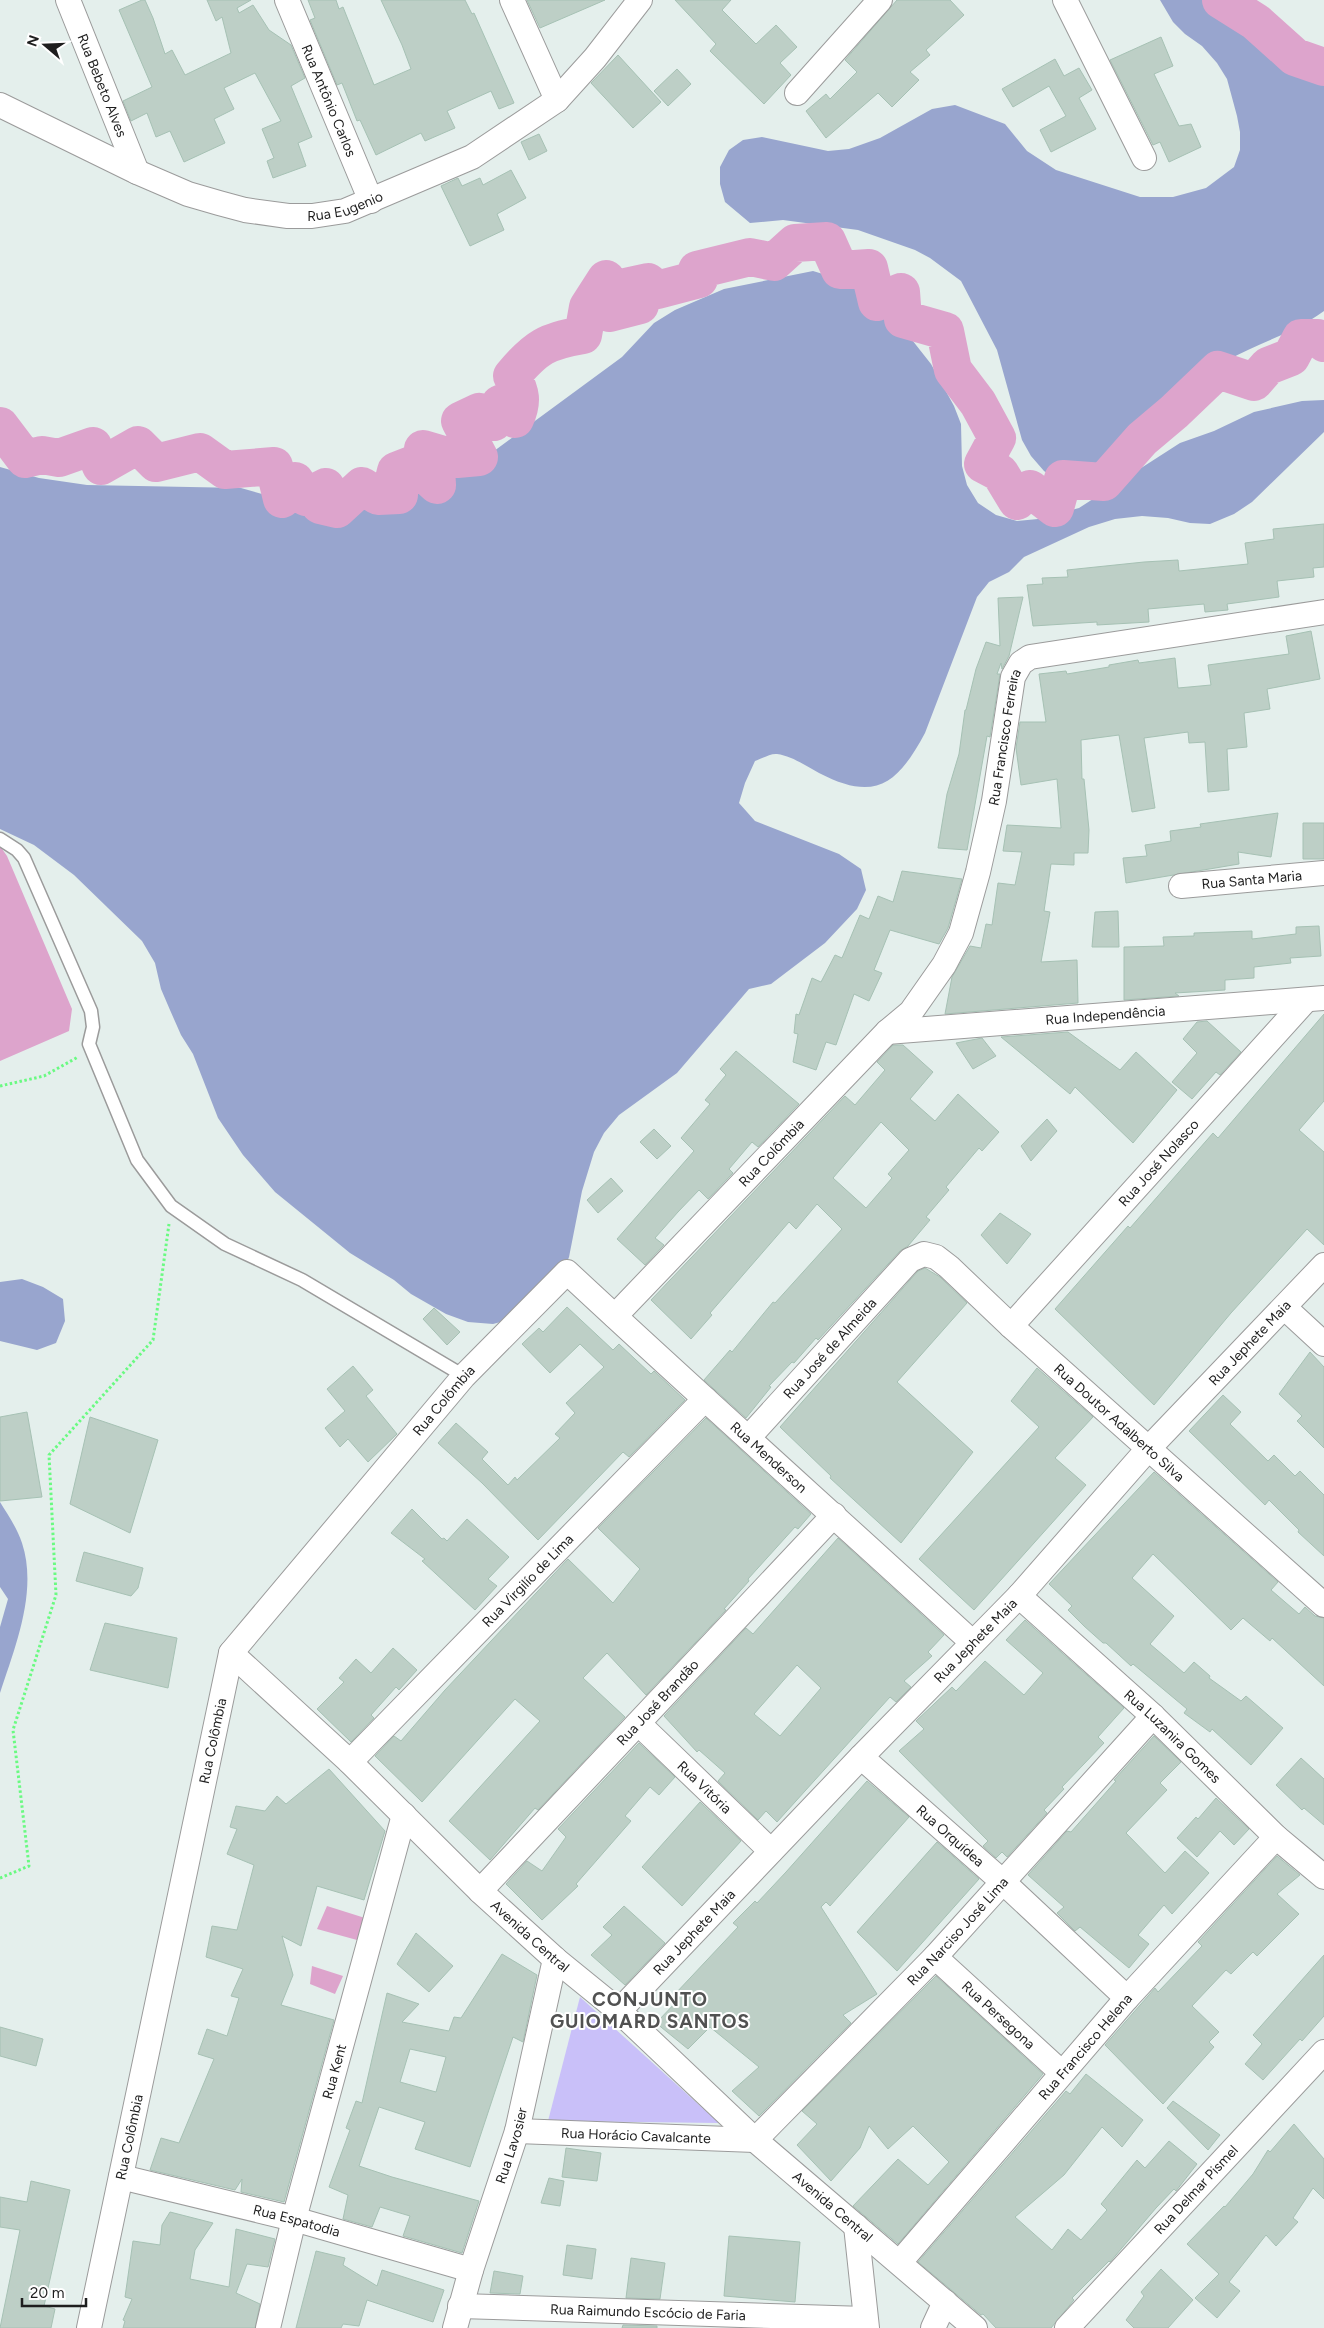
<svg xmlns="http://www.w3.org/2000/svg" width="1324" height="2328" font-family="Figtree,sans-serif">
<rect width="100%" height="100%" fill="#e4efec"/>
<path fill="#98a5ce" d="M1160 0H1245L1292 33 1303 44 1324 51V311C1293 334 1259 342 1226 361 1174 392 1121 440 1079 482H1060L1044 471 1031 456 1022 440 997 350 961 281 930 258 915 250 858 230 783 220 750 223 725 202 720 184V167L729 150 743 140 762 137 828 151 849 149 880 138 932 109 955 105 1005 124 1027 151 1056 170 1140 197H1173L1206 188 1234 167 1240 150V132L1237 116 1227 79 1217 63 1202 46 1185 34 1173 22Z
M813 271 836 278 875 297 890 312 931 364 954 406 961 424 962 466 967 485 978 503 996 515 1017 521 1038 519 1079 508 1180 443 1214 431 1254 412 1302 401 1324 400V432L1252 502 1234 514 1210 524 1190 523 1168 518 1142 516 1115 519 1089 527 1024 557 1009 572 989 582 977 597 925 733C897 785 875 802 819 773 806 766 792 756 777 754 771 753 761 759 755 761L745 783 739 803 755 821 839 854 861 869 866 890 857 909 825 943 771 984 749 989 677 1073 619 1115 604 1133 594 1152 582 1191 569 1257 562 1276 512 1319 493 1324 468 1322 446 1314 411 1294 394 1280 350 1253 275 1192 243 1155 218 1118 193 1054 181 1035 170 1010 161 989 155 963 142 941 74 875 34 845 0 829V467L39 478 87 485 241 488 308 507 360 508 382 506 403 499 453 479 471 468 622 357 654 323 675 310 724 289Z
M22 1279 43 1287 63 1299 65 1321 56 1343 37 1350 0 1341V1282Z
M0 1502C8 1515 17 1528 22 1543 38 1591 15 1647 0 1693V1627L8 1599 0 1587Z"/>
<path fill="#c9c0f9" d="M580 1997 719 2123 548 2121Z"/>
<path fill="#dda4cc" d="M0 846 7 856 72 1009 69 1031 0 1061Z
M327 1906 365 1918 357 1940 317 1929Z
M312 1966 343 1976 335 1994 310 1984Z"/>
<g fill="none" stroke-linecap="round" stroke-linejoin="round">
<path stroke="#dda4cc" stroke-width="38" d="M1221 0 1256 22 1295 57 1324 67
M0 426 25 459 42 455 59 458 93 446 101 466 138 445 156 463 200 452 225 470 274 466 282 499 295 481 306 497 326 487 320 505 337 509 362 486 378 496 399 495 393 483 396 471 414 464 437 485 436 469 423 449 457 459 479 457 460 421 479 412 494 422 500 404 515 419C523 402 521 392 512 376 536 347 547 341 583 335L588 307 606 279 609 313 640 305 625 287 648 282 657 290 699 279 697 270 750 257 774 262 795 243 827 241 840 270 869 268 877 302 901 292 903 319 945 331 953 370 978 403 997 438 983 464 1000 473 1017 501 1030 489 1055 508 1063 479 1104 482 1142 439 1174 412 1218 370 1254 382 1268 366 1291 357 1301 338H1318L1324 343"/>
</g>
<path fill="#bdcfc6" stroke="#a6c1b4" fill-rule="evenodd" d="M142 0H145L153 18 165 54 172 50 185 75 231 53 222 17 216 21 207 0H251L237 8 239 13 253 5 269 30 291 45 305 78 291 86 312 137 298 143 306 166 273 178 267 161 274 158 262 129 281 121 255 73 224 88 234 109 214 119 225 143 184 162 170 131 156 137 147 113 131 121 123 101 152 87 119 10Z
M308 0H336L339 9 343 7 374 85 411 69 402 45 381 0H465L472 14 474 13 514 103 499 109 491 91 447 111 455 128 425 141 421 133 376 155 360 120 357 121 342 83 337 85 310 20 315 18Z
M527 0H605L540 28Z
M675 0H731L722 10 756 44 776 25 797 47 780 63 791 75 764 104 710 51 716 44Z
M897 0H950L964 15 926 50 930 55 910 72 919 80 892 107 878 93 826 138 806 111 826 94 830 99 857 72 845 60Z
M1161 37 1173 66 1154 74 1179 126 1191 124 1201 147 1169 162 1160 142 1153 145 1110 60Z
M618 55 661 102 633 128 591 83Z
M1055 59 1064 76 1079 68 1092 90 1079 98 1096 129 1051 152 1040 130 1066 116 1049 86 1013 107 1002 89Z
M677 69 691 84 668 106 654 91Z
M539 134 547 151 529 160 521 142Z
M511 170 526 198 497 214 504 230 470 246 441 186 458 178 462 186 480 178 483 185Z
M1324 524V567L1313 568 1314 577 1277 581 1279 597 1227 604 1228 610 1205 612 1204 604 1148 609 1149 622 1097 625V622L1033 626 1027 585 1043 584 1042 578 1068 577 1067 570 1144 562 1178 560 1179 571 1248 564 1245 543 1274 539 1273 529Z
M1023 597 1009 656 1002 669 1001 663 997 674H1000L990 737 987 736 967 850 938 848 947 794 959 754 965 710H966L976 669 986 642 1000 646 998 598Z
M1311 631 1320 679 1267 689 1270 709 1244 713 1247 747 1227 749 1229 790 1208 792 1205 742 1189 743 1188 732 1144 738 1155 808 1132 812 1119 735 1081 740 1082 779H1084L1089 830 1088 853H1074V865L1051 864 1044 911 1050 912 1041 962 1077 960 1078 1003 945 1014 952 977 970 946 981 948 986 924 992 925 998 883 1015 885 1022 852 1003 851 1007 825 1061 828 1057 779 1021 785 1016 748 1020 722H1046L1039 674 1066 671 1067 674 1109 667V665L1138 660 1139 663 1175 658 1178 688 1211 685 1208 665 1289 654 1286 636Z
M1278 813 1271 857 1238 852 1239 864 1126 883 1123 858 1147 856 1145 845 1171 841 1170 831 1201 827 1200 824Z
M1303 823H1324V859H1303Z
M902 871 962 879 948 928 939 944 890 930 874 970 882 973 869 1001 854 994 836 1045 826 1042 816 1070 793 1062 798 1034 794 1033 796 1014 799 1015 812 978 821 982 835 955 842 958 860 915 869 919 878 896 893 902Z
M1118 911 1119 947H1092L1095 912Z
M1319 926 1321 956 1290 958 1291 963 1254 967V978L1225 980V990L1175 993 1179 996 1124 1000V947L1164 946 1163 937 1194 936V933L1252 931V939L1296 934V927Z
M1324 1014V1101L1299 1130 1324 1152V1245L1307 1229 1231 1313 1154 1405 1055 1309 1128 1226 1130 1228 1213 1133 1218 1138Z
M1207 1021 1241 1052 1220 1075 1216 1072 1192 1099 1172 1082 1197 1053 1183 1039 1197 1022Z
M1068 1032 1120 1070 1136 1052 1177 1090 1133 1143 1075 1087 1070 1094 1001 1037Z
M982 1038 996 1056 973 1069 956 1043Z
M893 1045H903L933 1072 910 1099 935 1121 958 1094 999 1132 982 1151 979 1148 946 1187 949 1190 926 1217 930 1220 908 1246 900 1251 818 1340 816 1338 794 1363 792 1362 769 1386 771 1387 746 1418 704 1380 730 1350 732 1352 773 1302 775 1303 842 1229 817 1204 796 1229 789 1222 710 1313 712 1315 691 1339 651 1300 845 1096 855 1105 885 1070 877 1062ZM881 1122 909 1150 888 1174 892 1178 866 1208 833 1178Z
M736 1051 799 1104 758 1147 752 1142 729 1169 733 1173 708 1199 699 1190 678 1212 655 1238 664 1245 645 1265 617 1239 694 1151 681 1138 710 1104 705 1100 726 1075 720 1069Z
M1047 1119 1057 1131 1031 1161 1021 1146Z
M654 1129 671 1146 657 1159 640 1142Z
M611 1178 623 1191 598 1213 587 1200Z
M1000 1213 1031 1234 1007 1264 981 1235Z
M925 1268 940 1277 967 1303 897 1382 973 1452 901 1543 830 1478 831 1476 780 1427 918 1271Z
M567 1307 613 1350 619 1344 651 1374 654 1371 685 1400 629 1457 623 1452 538 1540 482 1483 438 1443 456 1423 488 1452 482 1459 508 1485 515 1477 517 1480 560 1438 555 1434 575 1413 566 1403 604 1367 580 1344 550 1373 522 1344 539 1328 543 1332Z
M434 1308 460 1332 447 1345 423 1319Z
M1310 1352 1324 1367V1448L1297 1421 1302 1416 1279 1394Z
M353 1366 373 1390 366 1396 397 1434 368 1462 348 1439 340 1447 325 1428 345 1411 327 1389Z
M1037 1368 1093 1417 1055 1458 1086 1485 974 1610 919 1559 1039 1427 1011 1401Z
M1223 1395 1241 1412 1230 1424 1268 1461 1274 1455 1295 1476 1300 1471 1324 1495V1556L1298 1532 1299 1530 1269 1500 1265 1505 1189 1431Z
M27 1412 42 1497 0 1501V1417Z
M90 1417 158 1440 130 1533 70 1504Z
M706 1418 811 1514 798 1529 795 1527 748 1579 749 1581 724 1609 726 1610 646 1695 607 1653 583 1678 625 1717 538 1810 535 1808 490 1860 449 1821 540 1721 515 1699 422 1802 375 1756 394 1736 401 1741 445 1690 568 1559 613 1603 640 1569 598 1528Z
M1154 1472 1278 1582 1271 1590 1299 1614 1305 1607 1315 1616 1324 1618V1686L1272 1638 1270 1641 1243 1618 1231 1630 1153 1554 1132 1578 1174 1616 1150 1644 1184 1673 1194 1662 1210 1676 1209 1678 1241 1701 1246 1696 1283 1728 1251 1765 1212 1729 1210 1732 1184 1713 1187 1709 1133 1664 1131 1666 1106 1643H1103L1084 1626 1068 1610 1072 1606 1049 1584Z
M412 1509 442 1539 444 1538 447 1541 467 1519 509 1557 488 1579 497 1586 475 1610 422 1561 425 1559 391 1533Z
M838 1538 944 1635 928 1652 932 1656 904 1681 911 1687 896 1702 890 1697 777 1822 766 1811 758 1820 718 1781 725 1773 699 1750 697 1752 664 1716 746 1628 753 1634ZM797 1665 821 1688 780 1736 754 1714Z
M84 1552 143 1568 138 1588 131 1596 76 1581Z
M1025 1620 1124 1708 1098 1737 1104 1743 1062 1787 1064 1789 1044 1810 1047 1813 1007 1857 1002 1852 996 1858 983 1846 988 1841 899 1751 924 1729 916 1721 952 1687 956 1691 985 1661 1024 1695 1043 1673 1006 1640Z
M105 1623 177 1638 168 1688 90 1670Z
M393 1648 417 1670 399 1690 396 1687 371 1715 374 1718 351 1742 317 1709 344 1682 339 1678 356 1659 371 1673Z
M1154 1736 1181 1762 1160 1783 1167 1790 1126 1833 1165 1873 1185 1851 1209 1873 1172 1914 1164 1905 1138 1935 1149 1944 1129 1968 1080 1927 1075 1931 1057 1913 1064 1907 1028 1875 1067 1831 1071 1832 1116 1781 1114 1780Z
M639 1743 675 1777 659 1795 650 1787 625 1816 631 1821 576 1884 578 1886 542 1920 506 1884 527 1861 542 1871 566 1837 558 1829Z
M1301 1758 1324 1779V1825L1304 1808 1302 1810 1276 1785Z
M329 1769 385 1831 364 1900 317 1886 301 1946 282 1936 293 1975 281 2005 334 2020 284 2202 241 2192 242 2179 235 2190 150 2170 161 2138 179 2143 214 2059 198 2054 207 2029 227 2036 239 1998 231 1996 243 1969 206 1957 212 1926 237 1930 254 1865 227 1854 237 1829 230 1827 236 1806 265 1811 277 1796 286 1804Z
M867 1781 909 1817 830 1906 826 1902 821 1907 877 1994 843 2015 851 2023 759 2116 732 2091 759 2067 710 2027 688 2049 656 2023 680 1998 675 1994 738 1927 733 1923 755 1901 757 1903 786 1872Z
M1216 1798 1249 1829 1234 1845 1220 1831 1197 1857 1177 1838 1196 1817 1198 1819Z
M700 1802 741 1841 682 1906 642 1867Z
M937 1842 979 1879 897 1971 857 1932Z
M1277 1856 1300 1875 1277 1894 1299 1914 1257 1956 1253 1952 1231 1974 1226 1970 1192 2006 1219 2032 1209 2042 1214 2047 1163 2104 1105 2045 1155 1988 1158 1992 1202 1946 1198 1942Z
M624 1906 665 1943 625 1985 591 1955 612 1935 603 1927Z
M416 1933 453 1966 429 1992 397 1964Z
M502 1954 537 1975 523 2042 513 2037 470 2167 415 2149 425 2122 379 2107 359 2166 392 2177 479 2201 462 2253 403 2236 410 2216 380 2207 372 2227 343 2219 348 2195 329 2187 350 2130 346 2128 356 2101 362 2103 387 1993 419 2004 402 2022 449 2031 454 2017 461 2018ZM410 2049 446 2057 436 2092 400 2082Z
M1324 1955V2016L1302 2041 1300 2039 1263 2080 1245 2064 1262 2044 1253 2035Z
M936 1976 1043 2074 898 2244 853 2206 898 2159 928 2185 949 2162 913 2126 888 2149 869 2126 860 2148 831 2181 797 2145 817 2124 802 2111Z
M0 2027 43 2039 36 2066 0 2056Z
M1086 2074 1143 2120 1122 2147 1102 2127 1064 2175 1015 2217 1052 2250 1068 2229 1081 2240 1107 2210 1101 2204 1137 2160 1145 2168 1169 2141 1197 2164 1176 2191 1174 2189 1156 2208 1110 2262 1109 2261 1072 2298 1074 2300 1051 2328H996L983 2314 981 2315 918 2262 1066 2091 1070 2094Z
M1173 2101 1220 2135 1208 2150 1167 2108Z
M1294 2124 1324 2159V2199L1313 2188 1293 2218 1298 2222 1276 2246 1266 2235 1229 2282 1240 2291 1217 2318 1195 2298 1219 2274 1187 2244 1224 2206 1225 2207 1253 2174 1268 2150 1270 2152Z
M566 2148 601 2153 597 2181 562 2177Z
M549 2178 564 2181 560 2206 541 2203Z
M31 2181 70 2190 44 2306 55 2309 51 2328H0L20 2230 0 2227V2197L27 2202Z
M170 2212 213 2223 195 2250 190 2279 229 2287 236 2229 275 2239 268 2267 247 2264 236 2293 260 2304 255 2328H123L125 2321 123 2320 132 2299 125 2297 133 2241 160 2245 162 2225Z
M729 2236 800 2242 795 2302 724 2296Z
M567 2245 596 2249 592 2279 563 2275Z
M316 2251 345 2258 343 2265 377 2286 382 2270 444 2290 433 2322 367 2300 359 2326 343 2324 341 2328H296Z
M631 2258 665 2263 660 2299 626 2298Z
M1161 2269 1193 2300 1168 2328H1134L1126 2320 1144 2296 1141 2292Z
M494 2271 523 2276 520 2294 490 2293Z
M623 2325 657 2326V2328H622Z"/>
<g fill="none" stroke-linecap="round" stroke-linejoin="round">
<defs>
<path id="lane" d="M0 839 17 850 24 858 91 1011 93 1027 89 1044 137 1160 171 1206 225 1244 302 1280 464 1376"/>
<g id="street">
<path id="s1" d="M68 0 137 172"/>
<path id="s2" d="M287 0 371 201"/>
<path d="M512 0 557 100"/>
<path d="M1065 0 1144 158"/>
<path d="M797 93 880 0"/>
<path id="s3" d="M0 105 137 172 188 194 219 203 245 210 288 216H312L345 211 472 157 557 100 595 58 640 0"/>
<path id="s4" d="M1181 886 1324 873"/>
<path id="s5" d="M887 1032 1324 998"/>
<path d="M1285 1308 1324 1344"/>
<path id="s6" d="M615 1316 887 1032 911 1012 944 965 961 933 978 872 994 801 1013 677 1021 663 1030 657 1324 612"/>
<path id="s7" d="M1011 1326 1306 1000"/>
<path id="s8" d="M749 1437 910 1260 924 1254 936 1257 949 1267 1011 1326 1324 1605"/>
<path id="s9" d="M1019 1596 1153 1716 1276 1837 1324 1877"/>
<path id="s10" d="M231 1653 350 1762 480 1891 555 1959 619 2011 755 2140 975 2328"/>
<path id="s11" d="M639 1724 771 1851"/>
<path id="s12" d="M861 1757 1003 1882 1127 1998"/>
<path id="s13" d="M350 1762 705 1399"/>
<path id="s14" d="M480 1891 834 1515"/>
<path id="s15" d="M935 1957 1062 2073"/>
<path id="s16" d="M619 2011 861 1757 1019 1596 1148 1449 1324 1265"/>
<path id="s17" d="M517 2131 755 2140 935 1957 1153 1716"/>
<path id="s18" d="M121 2177 294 2219 471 2270"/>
<path d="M856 2226 867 2328"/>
<path id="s19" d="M900 2262 1127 1998 1276 1837"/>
<path id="s20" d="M460 2306 865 2319"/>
<path id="s21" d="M89 2328 231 1653 464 1376 567 1272C701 1397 838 1519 973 1643"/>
<path id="s22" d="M268 2328 294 2219 404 1815"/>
<path id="s23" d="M455 2328 471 2270 517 2131 555 1959"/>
<path d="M933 2328 945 2302"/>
<path id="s24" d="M1067 2328 1324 2052"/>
</g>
</defs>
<use href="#lane" stroke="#9b9b9b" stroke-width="15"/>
<use href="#street" stroke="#9b9b9b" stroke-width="26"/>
<path stroke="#6afa82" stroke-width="3" stroke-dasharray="2.5 2.5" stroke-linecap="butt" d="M0 1086 44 1076 78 1057
M0 1878 29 1866 13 1730 56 1595 49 1455 153 1340 169 1224"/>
<use href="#lane" stroke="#fff" stroke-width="12"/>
<use href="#street" stroke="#fff" stroke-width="24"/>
</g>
<g text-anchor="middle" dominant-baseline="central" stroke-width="4" stroke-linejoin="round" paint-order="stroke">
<g font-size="14" fill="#1e1e1e" stroke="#fff">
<text stroke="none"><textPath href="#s1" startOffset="92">Rua Bebeto Alves</textPath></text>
<text stroke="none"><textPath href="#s2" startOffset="109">Rua Antônio Carlos</textPath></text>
<text stroke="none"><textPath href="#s3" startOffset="369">Rua Eugenio</textPath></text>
<text stroke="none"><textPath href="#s6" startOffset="719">Rua Francisco Ferreira</textPath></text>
<text stroke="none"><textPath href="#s4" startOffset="71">Rua Santa Maria</textPath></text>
<text stroke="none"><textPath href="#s5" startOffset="219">Rua Independência</textPath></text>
<text stroke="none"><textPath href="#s6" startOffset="226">Rua Colômbia</textPath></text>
<text stroke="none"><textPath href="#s7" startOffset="220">Rua José Nolasco</textPath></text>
<text stroke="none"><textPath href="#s16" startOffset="919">Rua Jephete Maia</textPath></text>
<text stroke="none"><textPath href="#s8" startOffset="120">Rua José de Almeida</textPath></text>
<text stroke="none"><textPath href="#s21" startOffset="1020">Rua Colômbia</textPath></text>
<text stroke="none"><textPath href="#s8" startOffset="514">Rua Doutor Adalberto Silva</textPath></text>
<text stroke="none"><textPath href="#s21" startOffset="1472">Rua Menderson</textPath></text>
<text stroke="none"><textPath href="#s13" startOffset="254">Rua Virgilío de Lima</textPath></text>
<text stroke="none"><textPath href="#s16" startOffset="514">Rua Jephete Maia</textPath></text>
<text stroke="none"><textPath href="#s14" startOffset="259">Rua José Brandão</textPath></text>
<text stroke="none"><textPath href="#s9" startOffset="208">Rua Luzanira Gomes</textPath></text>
<text stroke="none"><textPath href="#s21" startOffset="600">Rua Colômbia</textPath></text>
<text stroke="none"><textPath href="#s11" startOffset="91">Rua Vitória</textPath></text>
<text stroke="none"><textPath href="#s12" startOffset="119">Rua Orquídea</textPath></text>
<text stroke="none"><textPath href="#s17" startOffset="529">Rua Narciso José Lima</textPath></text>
<text stroke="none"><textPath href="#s16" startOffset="109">Rua Jephete Maia</textPath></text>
<text stroke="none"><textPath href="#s10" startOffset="412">Avenida Central</textPath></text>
<text stroke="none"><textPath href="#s15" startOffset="86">Rua Persegona</textPath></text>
<text stroke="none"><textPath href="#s19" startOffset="284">Rua Francisco Helena</textPath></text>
<text stroke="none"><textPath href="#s22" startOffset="265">Rua Kent</textPath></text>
<text stroke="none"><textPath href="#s17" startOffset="119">Rua Horácio Cavalcante</textPath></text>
<text stroke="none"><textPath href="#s21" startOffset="195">Rua Colômbia</textPath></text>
<text stroke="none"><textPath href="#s23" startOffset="191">Rua Lavosier</textPath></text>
<text stroke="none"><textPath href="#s24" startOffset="189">Rua Delmar Pismel</textPath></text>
<text stroke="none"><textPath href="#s10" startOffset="818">Avenida Central</textPath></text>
<text stroke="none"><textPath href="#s18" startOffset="181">Rua Espatodia</textPath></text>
<text stroke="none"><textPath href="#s20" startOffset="188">Rua Raimundo Escócio de Faria</textPath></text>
</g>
<g font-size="19" font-weight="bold" letter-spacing="1" fill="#515151" stroke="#fff">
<text x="650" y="1999">CONJUNTO<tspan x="650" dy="22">GUIOMARD SANTOS</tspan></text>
</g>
</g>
<g transform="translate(45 45) rotate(289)" stroke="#ffffff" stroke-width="4" paint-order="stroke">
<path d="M0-4L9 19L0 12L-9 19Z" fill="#1e1e1e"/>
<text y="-8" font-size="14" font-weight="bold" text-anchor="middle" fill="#1e1e1e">N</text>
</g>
<path d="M22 2298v8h64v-8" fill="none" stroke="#1e1e1e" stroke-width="2.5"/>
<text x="30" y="2298" font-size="15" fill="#1e1e1e" stroke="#ffffff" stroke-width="4" paint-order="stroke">20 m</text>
</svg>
